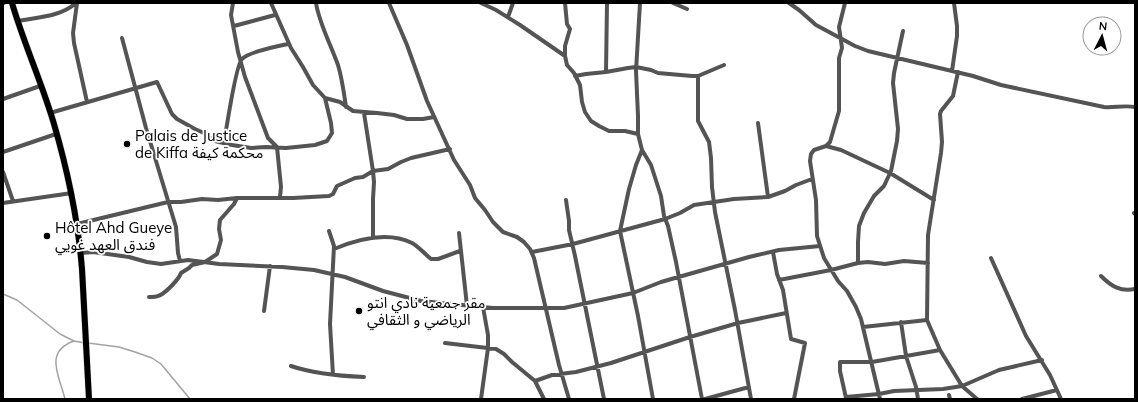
<svg xmlns="http://www.w3.org/2000/svg" width="1138" height="402" font-family="Mulish,'Noto Sans Arabic',sans-serif">
<rect width="100%" height="100%" fill="#fff"/>
<g fill="none" stroke-linecap="round" stroke-linejoin="round">
<path stroke="#a2a2a2" stroke-width="1.5" d="M3 294 17 300 60 334 74 341 85 343
M88 343 119 347 135 352 152 358 161 364 190 399
M65 399C60 377 43 352 74 341"/>
<defs>
<path id="primary" d="M12 3C24 44 42 83 54 124 68 172 78 220 82 269L89 399"/>
</defs>
<use href="#primary" stroke="#dbdbdb" stroke-width="7"/>
<path stroke="#545454" stroke-width="4" d="M3 3H4
M77 3 73 33 74 43 87 102
M233 3 231 15 238 52 245 77 268 138 277 147 281 187 280 197
M316 3C319 23 331 45 338 65 342 78 344 93 346 107
M389 3 407 45 427 101 454 160 470 185 475 198 485 210 493 222 503 232 517 237 524 242 530 249 534 258 559 365 569 399
M481 3 496 10 520 25 565 56
M565 3 567 24 570 29 565 46V56L567 65 574 73 580 85 582 102 585 112 591 121 599 126 609 131H625L638 134
M640 3 636 71 638 116V134L642 150 651 165 661 196 664 216 668 226 676 262 702 399
M673 3 687 9
M789 3 799 10 816 25 855 46 868 51 973 76 1001 85 1104 107C1114 108 1124 105 1135 107
M845 3 839 27 842 48 839 58V111L830 142 826 146 814 150 811 154 810 161 816 200 817 236 824 258 838 281 847 291 856 307 861 319 880 399
M508 17 513 3
M18 21C38 17 60 17 76 3
M234 26 275 15
M122 38 146 128 176 227 178 253 180 261
M952 71 957 36V26L954 3
M606 72 607 3
M958 72 953 96 941 111 940 114 942 142 941 153 928 235 927 320 940 350 962 386 977 399
M575 76 586 74 606 72 628 68 636 67 651 70 658 73 692 76H698L724 65
M698 76V121L709 142 711 158 712 187 715 212 735 310 751 399
M325 98 340 102 353 111 377 113 394 115 407 119H423L434 117
M3 99 40 86
M50 113 157 82 172 114 177 119 195 129 204 133 215 141 232 145 251 148 266 147 286 148 315 145 327 141 332 133 331 123 325 98 313 85 303 67 291 48 271 3
M758 123 768 197
M224 143C226 131 236 64 242 59 249 52 278 46 288 44
M826 146 841 150 890 173 934 200
M642 150 636 165 629 189 620 231 638 316 653 399
M3 152 56 134
M3 172 13 201
M566 200 569 221V230L575 256 604 399
M3 203 72 193
M1134 213 1135 214
M77 224 168 202H181L202 199 218 200 237 198H293L329 196 333 194 337 186 355 178 363 177 373 171 364 113
M329 231 334 246 330 324 333 375
M459 233 467 306
M373 238V199L374 182 373 171 388 169 401 162 411 158 450 149
M334 249C358 239 388 231 412 243 419 247 425 254 431 259H438L460 251
M532 252 573 244 665 219 680 213 694 205 734 199 768 197 785 191 796 185 812 179
M773 252 777 274 783 290 791 339 805 343 794 399
M81 253 93 252 129 257 147 262 161 264 188 260 219 264 282 267 314 270 345 277 383 291 421 301 493 308H564L633 293 661 282 749 257 779 250 820 246
M991 258 1026 336 1050 375 1061 399
M858 263V242L859 226 864 213 874 196 884 186 891 171 897 141 898 129 893 83 894 73 903 31
M1101 276C1111 286 1120 292 1135 289
M779 280 831 270 858 263 868 262 885 264 904 261 928 263
M149 297C151 297 156 297 158 296 165 294 179 279 181 273L189 268 192 265 205 262 217 254 221 240 219 229 220 220 234 204 237 198
M264 311 270 266
M901 322 906 356 916 387 918 399
M863 327 927 320
M445 343 496 349 504 354 512 362 535 381 544 399
M291 366C314 374 340 376 364 377
M535 381 552 375 576 372 611 363 690 337 738 323 786 313
M949 395 950 399
M846 397 879 394 894 391 943 389 962 386 999 370 1042 360
M846 398 840 371V362H872L940 350
M481 399 488 348V335L483 307
M705 399 749 387
M1022 399 1057 390"/>
<use href="#primary" stroke="#000" stroke-width="6"/>
</g>
<g fill="#000" stroke="#fff" stroke-width="1.5">
<circle cx="127" cy="144" r="4"/>
<circle cx="47" cy="236" r="4"/>
<circle cx="359" cy="311" r="4"/>
</g>
<g text-anchor="middle" dominant-baseline="central" stroke-width="3.5" stroke-linejoin="round" paint-order="stroke">
<g font-size="15" fill="#000" stroke="#fff" text-anchor="start">
<text x="135" y="135">Palais de Justice<tspan x="135" dy="17">de Kiffa محكمة كيفة</tspan></text>
<text x="55" y="227">Hôtel Ahd Gueye<tspan x="55" dy="17">فندق العهد غويي</tspan></text>
<text x="367" y="302">مقر جمعية نادي انتو<tspan x="367" dy="17">الرياضي و الثقافي</tspan></text>
</g>
</g>
<rect width="1138" height="402" fill="none" stroke="#000000" stroke-width="8"/>
<g transform="translate(1102 36) rotate(6)"><circle r="19" fill="#ffffff" stroke="#999999"/>
<path d="M0-3L7 15L0 10L-7 15Z" fill="#000000"/>
<text y="-6" font-size="11" font-weight="bold" text-anchor="middle" fill="#000000">N</text>
</g>
</svg>
